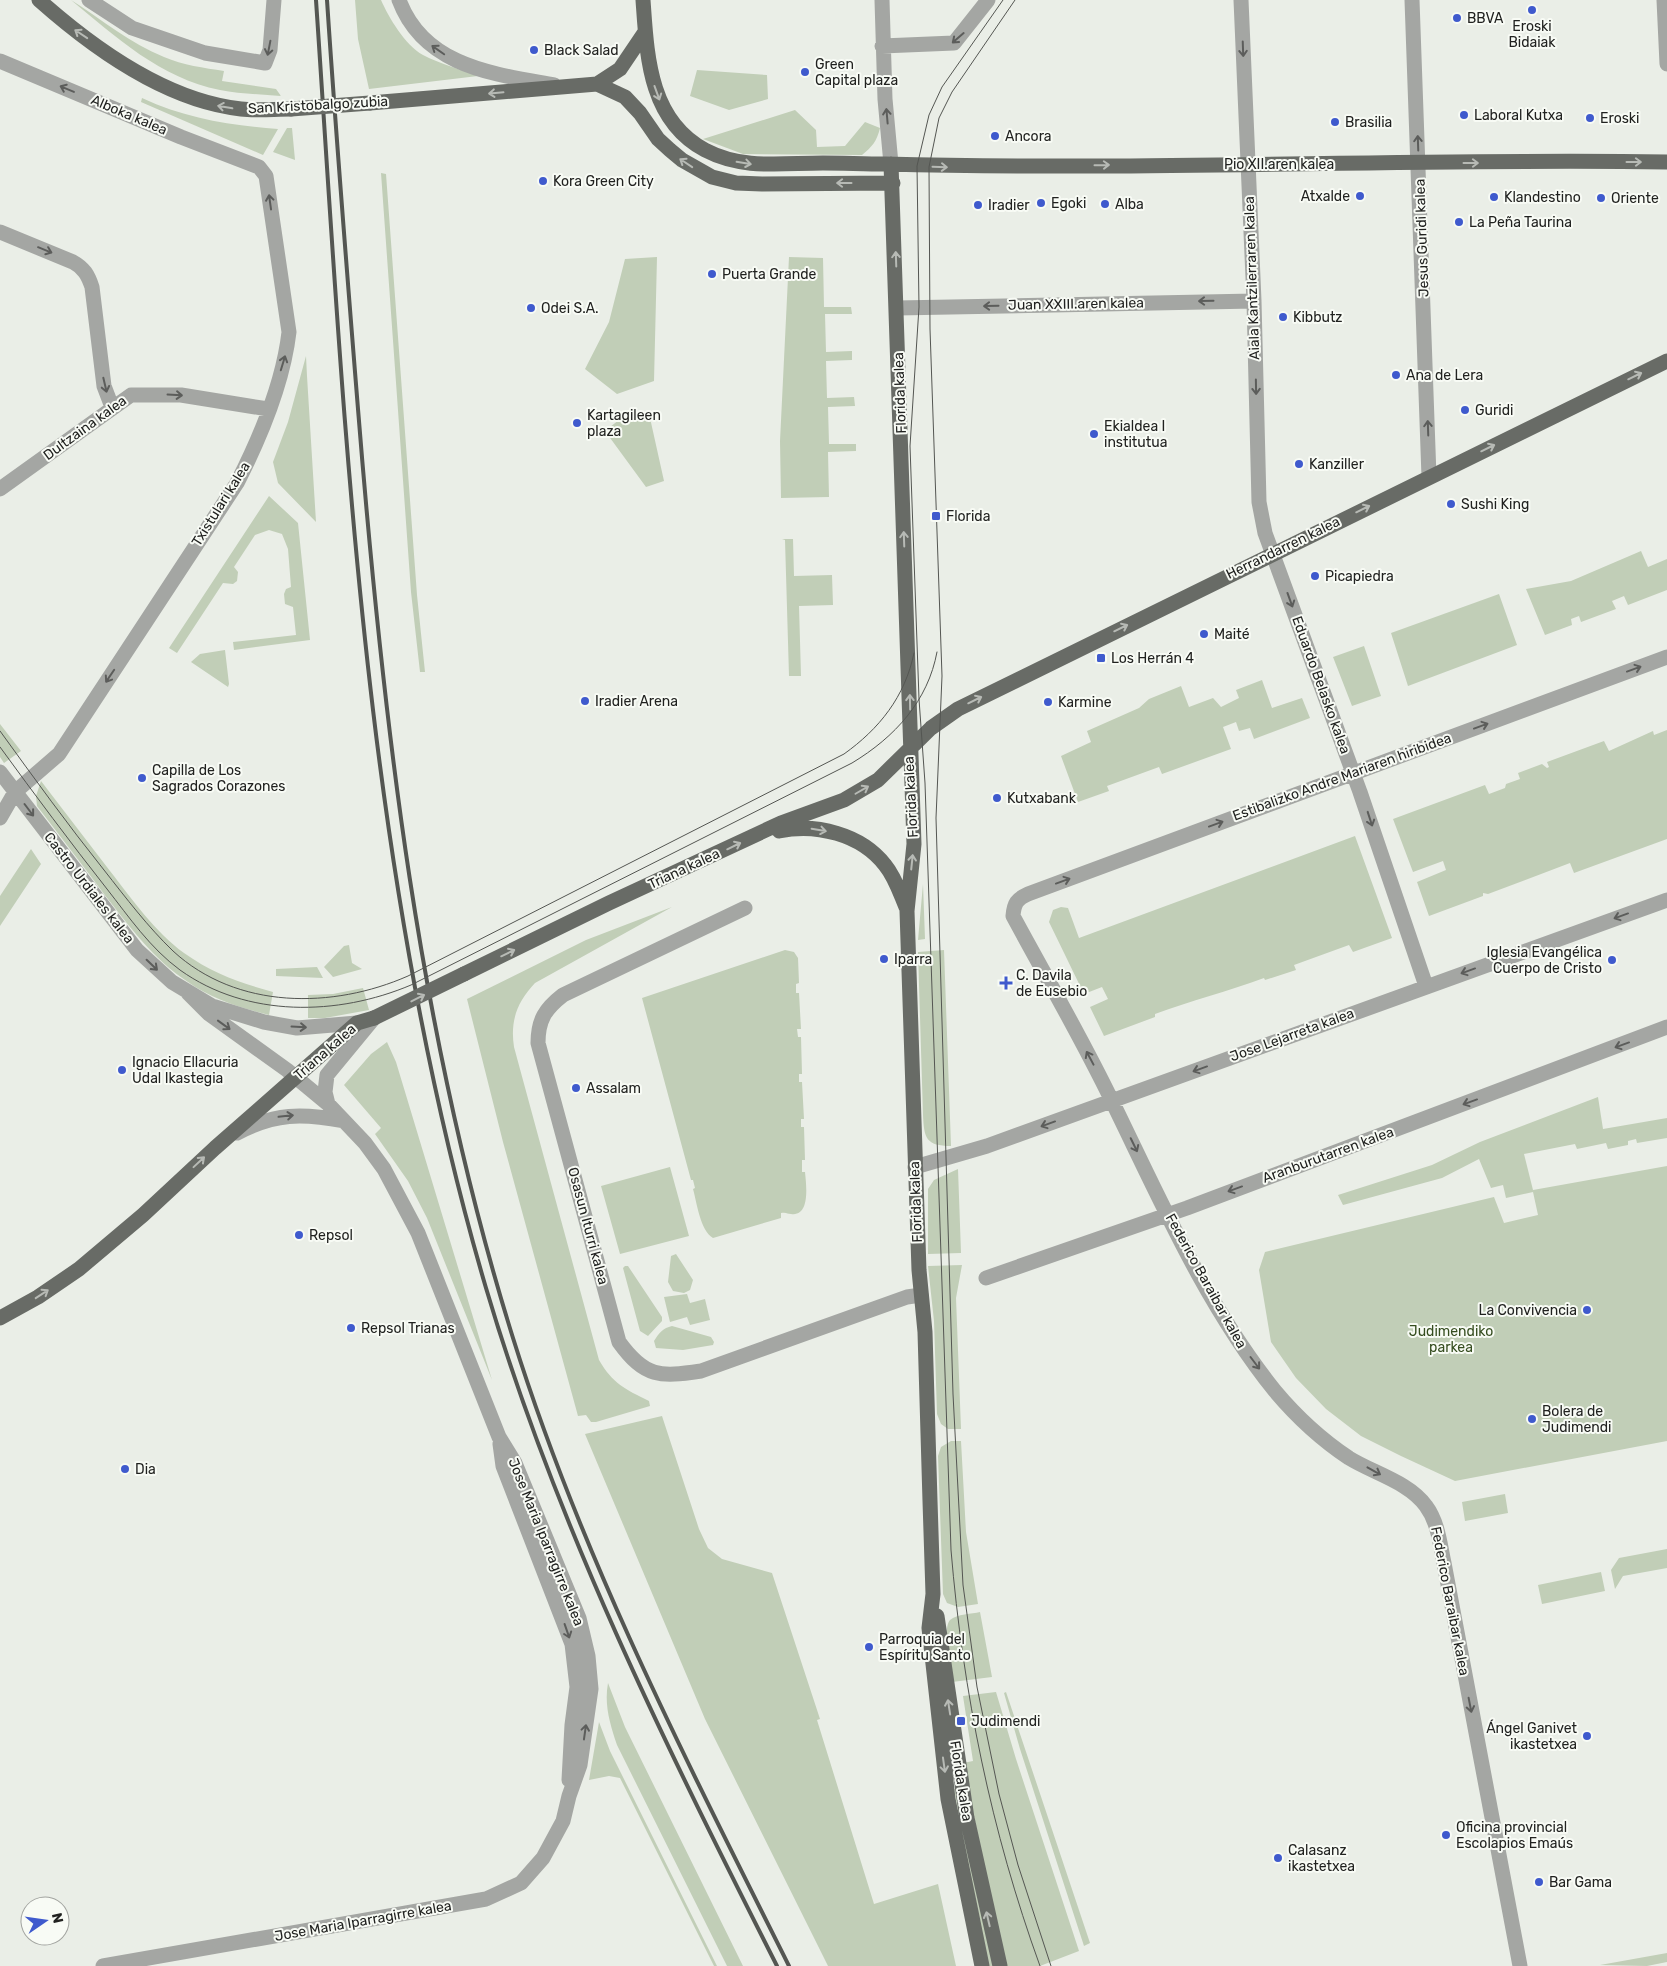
<svg xmlns="http://www.w3.org/2000/svg" width="1667" height="1966" font-family="Rubik,sans-serif">
<rect width="100%" height="100%" fill="#eaeee7"/>
<path fill="#c1ceb7" d="M71 0C101 19 131 44 164 57 183 65 204 68 224 71L222 81 276 89 281 96C261 94 239 94 220 90 160 78 116 37 71 0Z
M355 0H381C389 18 405 45 423 55 440 64 460 69 478 76L369 89 358 39Z
M697 70 767 75 768 99 729 110 690 96Z
M142 98C187 119 230 125 278 129L263 155 141 102Z
M795 110 816 130 817 147 845 146 865 122 880 128C877 141 872 147 862 155L743 154 703 139Z
M287 128H292L295 160 273 152Z
M381 173 386 174 417 595 425 672H420L411 592Z
M657 257 654 381 617 394 585 369 609 322 625 259Z
M789 257 823 258 824 307H851L852 314H825L826 352 852 351V360L826 361 827 398 854 397 855 406 828 407 829 444H856V451L828 452 829 497 781 498 780 441Z
M306 356 307 376 316 522 278 483 273 462 288 422Z
M624 416 650 418 664 481 646 487 605 431Z
M269 496 298 523 310 640 234 650 233 642 296 635 293 607 285 604 284 594 286 589 291 587 288 549 282 534 269 530 255 535 234 567 238 572 237 581 233 584 223 583 177 653 169 648Z
M782 539H793L794 576 832 575 833 605 799 606 801 676H789L785 540Z
M1641 551 1648 567 1667 559V590L1628 605 1624 596 1612 601 1616 609 1581 622 1579 616 1571 619 1572 625 1545 635 1526 589 1571 581Z
M1499 594 1517 645 1408 686 1391 633Z
M1364 646 1381 696 1352 706 1333 657Z
M225 650 229 684 228 687 191 662 200 654Z
M1262 680 1272 708 1302 698 1310 718 1254 739 1250 728 1239 731 1236 722 1223 727 1231 749 1162 774 1159 767 1107 786 1109 791 1078 802 1061 756 1091 742 1087 731 1139 708 1149 699 1181 686 1189 707 1213 698 1221 707 1239 698 1236 690Z
M0 724 21 751 4 763 0 757Z
M1667 730V839L1574 873 1570 863 1488 894 1483 893V896L1429 916 1417 882 1446 870 1443 861 1413 872 1393 819 1485 785 1489 794 1505 788 1506 784 1520 779 1518 773 1542 764 1547 768 1549 767 1547 762 1604 741 1609 751 1653 731 1654 735Z
M41 781C64 811 87 841 110 871 132 899 155 932 184 953 212 973 240 983 273 992L269 1015C241 1008 212 999 188 982 153 959 130 927 104 894 82 864 59 835 37 806L36 796Z
M1355 836 1392 938 1353 952 1349 945 1294 965 1296 970 1265 980 1264 978C1229 991 1190 1001 1155 1014V1017L1104 1036 1090 1007 1108 999 1102 987 1084 994 1049 922 1053 910 1061 907 1068 908 1079 938Z
M31 849 41 864 0 926V896Z
M923 884 925 939 918 940Z
M672 907 535 983C517 1002 510 1021 514 1047L599 1360C613 1384 625 1389 649 1401L650 1406 596 1422H591L586 1415 578 1416 503 1142 467 999 586 940Z
M349 945 352 963 362 969 333 977 324 967 344 946Z
M785 950 794 952 798 958 799 983 796 984V993H799L801 1029H797L798 1037H801L802 1074H799V1082H802L804 1119H801V1127H804L805 1160H802V1172H805C806 1183 811 1217 791 1214 787 1214 787 1212 781 1213V1218L713 1238C700 1230 697 1203 693 1189L695 1188 693 1180H691L642 998Z
M944 950 951 1146C926 1146 924 1138 923 1115L918 952Z
M317 967 323 978 276 976V969Z
M363 988 369 1010 325 1018H308V995L333 994Z
M387 1042 396 1062 492 1380 427 1218 408 1181 375 1134 381 1128 344 1085 371 1054Z
M1598 1097 1603 1129 1667 1118V1138L1637 1143 1636 1139 1628 1141V1145L1608 1149 1606 1143 1577 1149 1575 1144 1524 1154 1533 1190 1667 1166V1441L1455 1481 1401 1456 1361 1436 1326 1409 1296 1378 1271 1342 1259 1270 1265 1252 1494 1197 1504 1223 1538 1215 1533 1192 1506 1198 1503 1185 1491 1188 1479 1159 1442 1178 1343 1205 1338 1195 1432 1165 1480 1142Z
M670 1167 689 1236 620 1254 601 1186Z
M958 1169 961 1253 928 1254V1189L934 1180Z
M676 1254 693 1280 690 1290 684 1293 673 1291 668 1282 671 1256Z
M962 1265 956 1298 961 1429H948L941 1424 937 1414 934 1321 928 1266Z
M625 1266H628L662 1317V1321L648 1336 640 1331 623 1268Z
M687 1294 690 1303 705 1299 710 1320 690 1325 687 1317 670 1322 664 1297Z
M672 1326 711 1337 714 1342 713 1345 683 1350 656 1348 654 1341C659 1333 663 1328 672 1326Z
M662 1416 699 1529 708 1548 722 1559 772 1573 820 1719 817 1720 874 1904 938 1884 956 1966H828L705 1719 585 1434Z
M951 1441H961L966 1532 978 1604 958 1607 947 1603 943 1594 938 1456 941 1447Z
M1505 1494 1508 1513 1465 1521 1462 1502Z
M1667 1549V1568L1623 1576 1615 1589 1611 1570 1619 1558Z
M1601 1572 1605 1591 1542 1604 1538 1585Z
M980 1612 992 1677 952 1682C950 1669 942 1629 950 1620 957 1614 972 1614 980 1612Z
M608 1683 625 1727 743 1966H727L617 1745C610 1724 604 1705 608 1683Z
M996 1692 1016 1759 1079 1951 1040 1966H1005L963 1763 973 1761 963 1696Z
M1006 1692 1090 1943 1084 1946 1020 1749 1004 1693Z
M599 1722 610 1751 717 1966H714L620 1778 609 1776 589 1780Z
M954 1789H955L994 1966H987Z
M1667 1953V1962L1647 1966 1600 1965Z"/>
<g fill="none" stroke-linecap="round" stroke-linejoin="round">
<path stroke="#a4a6a3" stroke-width="15" d="M89 0 132 28 205 53 265 63 270 50 274 0
M399 0C424 67 494 74 554 85
M882 0 885 99 891 164
M1241 0 1254 301 1259 502 1265 533 1360 792 1426 986
M1412 0 1429 477
M1664 0 1667 64
M882 46 954 43 988 0
M0 61 181 137 259 167 266 176 289 332C283 384 261 436 237 483L59 754 15 792 0 818
M0 232 73 262C84 268 88 275 92 287L104 386 112 407
M897 308 1254 301
M0 489 131 395H181L268 409
M0 772 137 950 172 982 212 1006 264 1022 297 1028 357 1023
M745 908 563 995C545 1009 538 1020 538 1043L619 1342C645 1378 660 1377 701 1371L907 1297 921 1295
M328 1104 325 1092 327 1075 374 1018
M237 1133C275 1113 302 1113 344 1121
M915 1167 987 1146 1667 900
M986 1278 1187 1208 1667 1027
M500 1444 503 1466 572 1644 577 1687 572 1725 569 1780
M103 1966 486 1899 521 1883 543 1858 563 1821 569 1796 580 1765 591 1689 588 1656 579 1618 515 1463 499 1437 418 1233 384 1169 365 1143 328 1104 287 1070 209 1014 188 993
M1520 1966 1444 1563C1440 1544 1438 1522 1426 1506 1409 1482 1373 1473 1349 1458 1322 1440 1296 1416 1275 1391 1205 1304 1160 1199 1111 1099 1081 1037 1046 977 1013 916 1014 903 1017 899 1028 894L1667 657"/>
<path stroke="#686b66" stroke-width="15" d="M39 0C93 48 167 101 241 109 257 111 274 109 291 109
M643 0C647 56 649 120 705 150 743 170 782 163 823 163 843 163 864 164 885 164 1146 171 1407 158 1667 162
M597 84 625 97 640 113 658 139 670 150 682 160 712 177 736 183 762 184 893 183
M370 103 597 84 620 69 645 32
M891 164 914 844 907 911 919 1270 925 1332 930 1501 933 1594 929 1628 948 1799 982 1966
M779 831C816 823 861 834 885 865 895 877 900 893 906 907
M464 974 609 903 781 823 844 800 878 780 931 728 958 709 1667 361
M0 1318 38 1297 79 1269 143 1215 215 1148 357 1023 374 1018
M937 1616 967 1818 1000 1966"/>
<path stroke="#545652" stroke-width="1" d="M1003 0 942 87 929 115 917 166 919 307 910 446 919 699 925 783 951 1550C963 1693 991 1831 1040 1966
M1015 0 952 92 939 118 929 167 930 329 942 676 936 818 953 1394 963 1585 977 1687 999 1794 1018 1865 1051 1966
M0 731C34 778 68 825 104 870 126 898 148 927 173 951 237 1010 333 1009 408 976L844 754C879 729 905 697 914 653
M0 747C35 795 70 842 107 889 129 917 150 948 180 970 247 1018 338 1016 411 985L852 763C895 737 928 701 937 652"/>
<path stroke="#545652" stroke-width="4" d="M316 0C345 429 364 874 486 1288 556 1525 666 1746 777 1966
M327 0C336 136 347 273 358 409 383 721 419 1037 513 1338 581 1556 687 1762 789 1966"/>
<path stroke="#686b66" stroke-width="15" d="M291 109 370 103
M374 1018 464 974"/>
</g>
<defs><path id="oneway-shaft" d="M-6 0H5M1.5-3L5.5 0L1.5 3" fill="none" stroke-width="1.6" stroke-linecap="round" stroke-linejoin="round" transform="scale(1.25)"/></defs>
<g stroke="#b7bab5">
<use href="#oneway-shaft" transform="translate(81 34) rotate(-146)"/>
<use href="#oneway-shaft" transform="translate(496 93) rotate(175)"/>
<use href="#oneway-shaft" transform="translate(657 93) rotate(70)"/>
<use href="#oneway-shaft" transform="translate(225 107) rotate(-170)"/>
<use href="#oneway-shaft" transform="translate(1634 162)"/>
<use href="#oneway-shaft" transform="translate(686 163) rotate(-146)"/>
<use href="#oneway-shaft" transform="translate(744 163) rotate(9)"/>
<use href="#oneway-shaft" transform="translate(1471 163)"/>
<use href="#oneway-shaft" transform="translate(1102 165) rotate(-1)"/>
<use href="#oneway-shaft" transform="translate(940 167) rotate(2)"/>
<use href="#oneway-shaft" transform="translate(844 183) rotate(-180)"/>
<use href="#oneway-shaft" transform="translate(896 259) rotate(-92)"/>
<use href="#oneway-shaft" transform="translate(1635 376) rotate(-26)"/>
<use href="#oneway-shaft" transform="translate(1488 448) rotate(-26)"/>
<use href="#oneway-shaft" transform="translate(1363 509) rotate(-26)"/>
<use href="#oneway-shaft" transform="translate(904 539) rotate(-92)"/>
<use href="#oneway-shaft" transform="translate(1121 628) rotate(-26)"/>
<use href="#oneway-shaft" transform="translate(975 700) rotate(-26)"/>
<use href="#oneway-shaft" transform="translate(910 702) rotate(-91)"/>
<use href="#oneway-shaft" transform="translate(862 790) rotate(-30)"/>
<use href="#oneway-shaft" transform="translate(819 830) rotate(10)"/>
<use href="#oneway-shaft" transform="translate(734 846) rotate(-26)"/>
<use href="#oneway-shaft" transform="translate(912 862) rotate(-84)"/>
<use href="#oneway-shaft" transform="translate(508 953) rotate(-26)"/>
<use href="#oneway-shaft" transform="translate(418 998) rotate(-27)"/>
<use href="#oneway-shaft" transform="translate(199 1162) rotate(-43)"/>
<use href="#oneway-shaft" transform="translate(42 1294) rotate(-33)"/>
<use href="#oneway-shaft" transform="translate(949 1707) rotate(-99)"/>
<use href="#oneway-shaft" transform="translate(944 1765) rotate(82)"/>
<use href="#oneway-shaft" transform="translate(988 1919) rotate(-103)"/>
</g>
<g stroke="#5c5d5b">
<use href="#oneway-shaft" transform="translate(958 38) rotate(139)"/>
<use href="#oneway-shaft" transform="translate(269 48) rotate(101)"/>
<use href="#oneway-shaft" transform="translate(1243 49) rotate(88)"/>
<use href="#oneway-shaft" transform="translate(438 50) rotate(-145)"/>
<use href="#oneway-shaft" transform="translate(67 89) rotate(-157)"/>
<use href="#oneway-shaft" transform="translate(887 116) rotate(-95)"/>
<use href="#oneway-shaft" transform="translate(1418 143) rotate(-92)"/>
<use href="#oneway-shaft" transform="translate(270 202) rotate(-98)"/>
<use href="#oneway-shaft" transform="translate(45 250) rotate(22)"/>
<use href="#oneway-shaft" transform="translate(1206 301) rotate(179)"/>
<use href="#oneway-shaft" transform="translate(991 306) rotate(179)"/>
<use href="#oneway-shaft" transform="translate(283 363) rotate(-73)"/>
<use href="#oneway-shaft" transform="translate(105 385) rotate(77)"/>
<use href="#oneway-shaft" transform="translate(1256 387) rotate(89)"/>
<use href="#oneway-shaft" transform="translate(175 395) rotate(3)"/>
<use href="#oneway-shaft" transform="translate(1428 428) rotate(-92)"/>
<use href="#oneway-shaft" transform="translate(1290 600) rotate(70)"/>
<use href="#oneway-shaft" transform="translate(1634 669) rotate(-20)"/>
<use href="#oneway-shaft" transform="translate(110 676) rotate(124)"/>
<use href="#oneway-shaft" transform="translate(1481 726) rotate(-20)"/>
<use href="#oneway-shaft" transform="translate(29 810) rotate(53)"/>
<use href="#oneway-shaft" transform="translate(1370 819) rotate(72)"/>
<use href="#oneway-shaft" transform="translate(1216 824) rotate(-20)"/>
<use href="#oneway-shaft" transform="translate(1063 881) rotate(-20)"/>
<use href="#oneway-shaft" transform="translate(1621 916) rotate(160)"/>
<use href="#oneway-shaft" transform="translate(152 965) rotate(44)"/>
<use href="#oneway-shaft" transform="translate(1468 971) rotate(160)"/>
<use href="#oneway-shaft" transform="translate(224 1025) rotate(36)"/>
<use href="#oneway-shaft" transform="translate(299 1027) rotate(3)"/>
<use href="#oneway-shaft" transform="translate(1622 1045) rotate(160)"/>
<use href="#oneway-shaft" transform="translate(1090 1058) rotate(-118)"/>
<use href="#oneway-shaft" transform="translate(1200 1069) rotate(160)"/>
<use href="#oneway-shaft" transform="translate(1470 1102) rotate(160)"/>
<use href="#oneway-shaft" transform="translate(286 1116) rotate(-6)"/>
<use href="#oneway-shaft" transform="translate(1048 1124) rotate(160)"/>
<use href="#oneway-shaft" transform="translate(1134 1145) rotate(64)"/>
<use href="#oneway-shaft" transform="translate(1235 1189) rotate(160)"/>
<use href="#oneway-shaft" transform="translate(1255 1363) rotate(53)"/>
<use href="#oneway-shaft" transform="translate(1374 1471) rotate(29)"/>
<use href="#oneway-shaft" transform="translate(567 1631) rotate(71)"/>
<use href="#oneway-shaft" transform="translate(1470 1705) rotate(79)"/>
<use href="#oneway-shaft" transform="translate(585 1732) rotate(-82)"/>
</g>
<g fill="#3f5acd" stroke="#f8fbf5" stroke-width="2">
<circle cx="1532" cy="10" r="5"/>
<circle cx="1457" cy="18" r="5"/>
<circle cx="534" cy="50" r="5"/>
<circle cx="805" cy="72" r="5"/>
<circle cx="1464" cy="115" r="5"/>
<circle cx="1590" cy="118" r="5"/>
<circle cx="1335" cy="122" r="5"/>
<circle cx="995" cy="136" r="5"/>
<circle cx="543" cy="181" r="5"/>
<circle cx="1360" cy="196" r="5"/>
<circle cx="1494" cy="197" r="5"/>
<circle cx="1601" cy="198" r="5"/>
<circle cx="1041" cy="203" r="5"/>
<circle cx="1105" cy="204" r="5"/>
<circle cx="978" cy="205" r="5"/>
<circle cx="1459" cy="222" r="5"/>
<circle cx="712" cy="274" r="5"/>
<circle cx="531" cy="308" r="5"/>
<circle cx="1283" cy="317" r="5"/>
<circle cx="1396" cy="375" r="5"/>
<circle cx="1465" cy="410" r="5"/>
<circle cx="577" cy="423" r="5"/>
<circle cx="1094" cy="434" r="5"/>
<circle cx="1299" cy="464" r="5"/>
<circle cx="1451" cy="504" r="5"/>
<rect x="931" y="511" width="10" height="10" rx="2.5"/>
<circle cx="1315" cy="576" r="5"/>
<circle cx="1204" cy="634" r="5"/>
<rect x="1096" y="653" width="10" height="10" rx="2.5"/>
<circle cx="585" cy="701" r="5"/>
<circle cx="1048" cy="702" r="5"/>
<circle cx="142" cy="778" r="5"/>
<circle cx="997" cy="798" r="5"/>
<circle cx="884" cy="959" r="5"/>
<circle cx="1612" cy="960" r="5"/>
<path d="M1003.5 975.5h5v5h5v5h-5v5h-5v-5h-5v-5h5z"/>
<circle cx="122" cy="1070" r="5"/>
<circle cx="576" cy="1088" r="5"/>
<circle cx="299" cy="1235" r="5"/>
<circle cx="1587" cy="1310" r="5"/>
<circle cx="351" cy="1328" r="5"/>
<circle cx="1532" cy="1419" r="5"/>
<circle cx="125" cy="1469" r="5"/>
<circle cx="869" cy="1647" r="5"/>
<rect x="956" y="1716" width="10" height="10" rx="2.5"/>
<circle cx="1587" cy="1736" r="5"/>
<circle cx="1446" cy="1835" r="5"/>
<circle cx="1278" cy="1858" r="5"/>
<circle cx="1539" cy="1882" r="5"/>
</g>
<g text-anchor="middle" dominant-baseline="central" stroke-width="4" stroke-linejoin="round" paint-order="stroke">
<g font-size="14" fill="#212220" stroke="#f8fbf5" text-anchor="start">
<text x="1467" y="18">BBVA</text>
<text x="1532" y="26" text-anchor="middle">Eroski<tspan x="1532" dy="16">Bidaiak</tspan></text>
<text x="544" y="50">Black Salad</text>
<text x="815" y="64">Green<tspan x="815" dy="16">Capital plaza</tspan></text>
<text x="1474" y="115">Laboral Kutxa</text>
<text x="1600" y="118">Eroski</text>
<text x="1345" y="122">Brasilia</text>
<text x="1005" y="136">Ancora</text>
<text x="553" y="181">Kora Green City</text>
<text x="1350" y="196" text-anchor="end">Atxalde</text>
<text x="1504" y="197">Klandestino</text>
<text x="1611" y="198">Oriente</text>
<text x="1051" y="203">Egoki</text>
<text x="1115" y="204">Alba</text>
<text x="988" y="205">Iradier</text>
<text x="1469" y="222">La Peña Taurina</text>
<text x="722" y="274">Puerta Grande</text>
<text x="541" y="308">Odei S.A.</text>
<text x="1293" y="317">Kibbutz</text>
<text x="1406" y="375">Ana de Lera</text>
<text x="1475" y="410">Guridi</text>
<text x="587" y="415">Kartagileen<tspan x="587" dy="16">plaza</tspan></text>
<text x="1104" y="426">Ekialdea I<tspan x="1104" dy="16">institutua</tspan></text>
<text x="1309" y="464">Kanziller</text>
<text x="1461" y="504">Sushi King</text>
<text x="946" y="516">Florida</text>
<text x="1325" y="576">Picapiedra</text>
<text x="1214" y="634">Maité</text>
<text x="1111" y="658">Los Herrán 4</text>
<text x="595" y="701">Iradier Arena</text>
<text x="1058" y="702">Karmine</text>
<text x="152" y="770">Capilla de Los<tspan x="152" dy="16">Sagrados Corazones</tspan></text>
<text x="1007" y="798">Kutxabank</text>
<text x="1602" y="952" text-anchor="end">Iglesia Evangélica<tspan x="1602" dy="16">Cuerpo de Cristo</tspan></text>
<text x="894" y="959">Iparra</text>
<text x="1016" y="975">C. Davila<tspan x="1016" dy="16">de Eusebio</tspan></text>
<text x="132" y="1062">Ignacio Ellacuria<tspan x="132" dy="16">Udal Ikastegia</tspan></text>
<text x="586" y="1088">Assalam</text>
<text x="309" y="1235">Repsol</text>
<text x="1577" y="1310" text-anchor="end">La Convivencia</text>
<text x="361" y="1328">Repsol Trianas</text>
<text x="1542" y="1411">Bolera de<tspan x="1542" dy="16">Judimendi</tspan></text>
<text x="135" y="1469">Dia</text>
<text x="879" y="1639">Parroquia del<tspan x="879" dy="16">Espíritu Santo</tspan></text>
<text x="971" y="1721">Judimendi</text>
<text x="1577" y="1728" text-anchor="end">Ángel Ganivet<tspan x="1577" dy="16">ikastetxea</tspan></text>
<text x="1456" y="1827">Oficina provincial<tspan x="1456" dy="16">Escolapios Emaús</tspan></text>
<text x="1288" y="1850">Calasanz<tspan x="1288" dy="16">ikastetxea</tspan></text>
<text x="1549" y="1882">Bar Gama</text>
</g>
<g font-size="14" fill="#212220" stroke="#f8fbf5">
<text transform="translate(318 105) rotate(-3)">San Kristobalgo zubia</text>
<text transform="translate(129 115) rotate(23)">Alboka kalea</text>
<text x="1279" y="164">Pio XII.aren kalea</text>
<text transform="translate(1422 238) rotate(-92)">Jesus Guridi kalea</text>
<text transform="translate(1252 278) rotate(-92)">Aiala Kantzilerraren kalea</text>
<text transform="translate(1076 304) rotate(-1)">Juan XXIII.aren kalea</text>
<text transform="translate(900 393) rotate(-92)">Florida kalea</text>
<text transform="translate(85 428) rotate(-36)">Dultzaina kalea</text>
<text transform="translate(221 504) rotate(-58)">Txistulari kalea</text>
<text transform="translate(1283 548) rotate(-26)">Herrandarren kalea</text>
<text transform="translate(1321 685) rotate(70)">Eduardo Belasko kalea</text>
<text transform="translate(1342 777) rotate(-20)">Estibalizko Andre Mariaren hiribidea</text>
<text transform="translate(911 797) rotate(-93)">Florida kalea</text>
<text transform="translate(684 869) rotate(-25)">Triana kalea</text>
<text transform="translate(89 888) rotate(52)">Castro Urdiales kalea</text>
<text transform="translate(1292 1035) rotate(-20)">Jose Lejarreta kalea</text>
<text transform="translate(325 1052) rotate(-41)">Triana kalea</text>
<text transform="translate(1328 1155) rotate(-20)">Aranburutarren kalea</text>
<text transform="translate(916 1202) rotate(-92)">Florida kalea</text>
<text transform="translate(588 1226) rotate(75)">Osasun Iturri kalea</text>
<text transform="translate(1206 1281) rotate(61)">Federico Baraibar kalea</text>
<text transform="translate(546 1542) rotate(68)">Jose Maria Iparragirre kalea</text>
<text transform="translate(1450 1601) rotate(79)">Federico Baraibar kalea</text>
<text transform="translate(961 1781) rotate(81)">Florida kalea</text>
<text transform="translate(363 1921) rotate(-10)">Jose Maria Iparragirre kalea</text>
</g>
<g font-size="14" fill="#354d1f" stroke="#f8fbf5">
<text x="1451" y="1331">Judimendiko<tspan x="1451" dy="16">parkea</tspan></text>
</g>
</g>
<g transform="translate(45 1921) rotate(77)"><circle r="24" fill="#f8fbf5" stroke="#a2a4a0"/>
<path d="M0-4L9 19L0 12L-9 19Z" fill="#3f5acd"/>
<text y="-8" font-size="14" font-weight="bold" text-anchor="middle" fill="#212220">N</text>
</g>
</svg>
